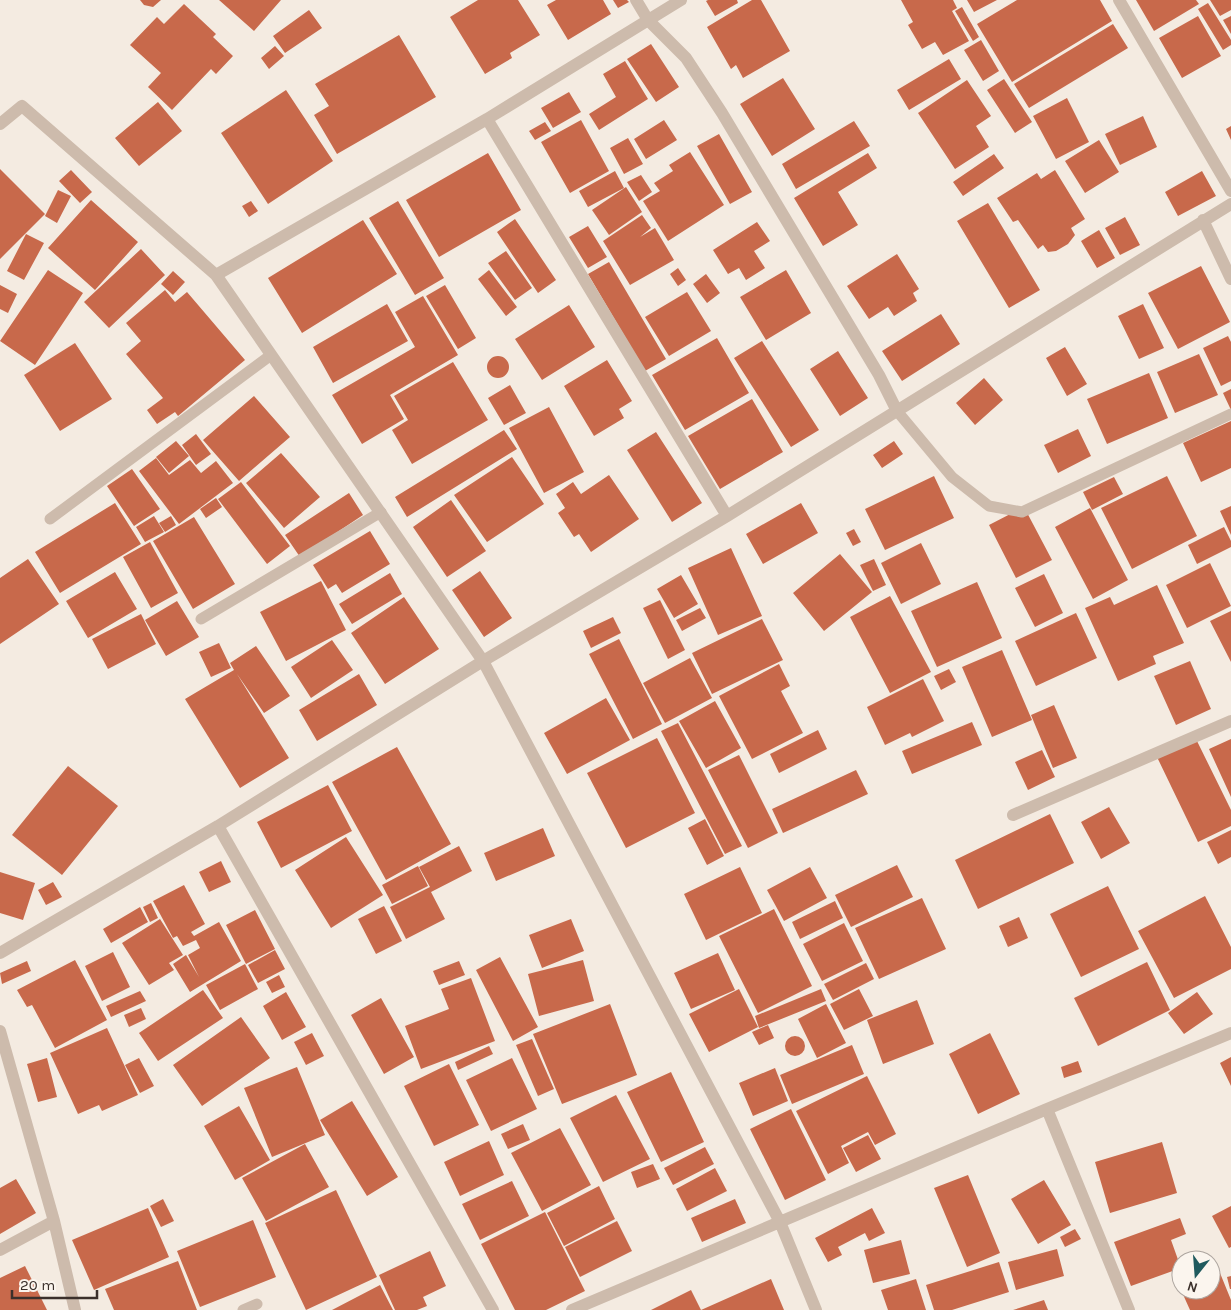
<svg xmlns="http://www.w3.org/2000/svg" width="1231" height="1310" font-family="Karla,sans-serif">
<rect width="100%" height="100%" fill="#f4ebe1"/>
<path fill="#c8694b" d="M140 0H161L153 7 144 5Z
M219 0H281L254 31Z
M478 0H518L540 35 510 53 512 58 485 74 450 17Z
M556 0H603L611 14 568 40 547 5Z
M613 0H627L629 2 618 8Z
M708 0H737L738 3 715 16 706 1Z
M752 0H761L790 51 743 78 736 65 731 69 707 27Z
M901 0H953L957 8 952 11 969 41 943 55 935 42 922 49 908 25 913 22Z
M967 0H997L974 12Z
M1017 0H1100L1112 21 1012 82 977 24Z
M1136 0H1196L1199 4 1154 31Z
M1210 0H1231V10L1220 16Z
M1208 3 1231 40V45L1223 50 1198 9Z
M184 4 216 34 213 37 233 56 216 74 211 69 172 110 148 87 161 73 130 45 157 17 164 24Z
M962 7 979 37 973 41 955 11Z
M309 10 322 28 285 53 273 36Z
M1198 16 1221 56 1182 78 1159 38Z
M1231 16V34L1223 20Z
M1113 24 1128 48 1029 108 1014 84Z
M399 35 436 97 337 154 314 115 329 106 315 84Z
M981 40 999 71 983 81 964 50Z
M651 44 679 87 656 102 627 59Z
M275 46 284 56 269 69 261 58Z
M949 59 961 79 909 110 897 90Z
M625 61 648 99 599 130 589 114 616 97 603 74Z
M783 78 815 129 772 156 740 104Z
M1004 79 1032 122 1015 133 987 90Z
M967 80 991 116 976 126 989 147 955 169 918 113Z
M286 90 333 161 268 204 221 133Z
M569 92 581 112 553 128 541 108Z
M1067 98 1089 142 1056 159 1033 116Z
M158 102 182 131 139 166 115 138Z
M1143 116 1157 147 1120 165 1105 134Z
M581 120 609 171 570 193 541 142Z
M664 120 677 140 646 159 634 139Z
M854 121 870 146 796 189 782 164Z
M545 122 551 131 535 140 529 131Z
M1231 126V140L1226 129Z
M719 134 752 192 730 204 697 146Z
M628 138 643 164 624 174 610 148Z
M1099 140 1119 172 1085 193 1065 161Z
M690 152 724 205 668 241 643 201 660 191 654 183 673 171 669 165Z
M488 153 521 210 439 257 406 200Z
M868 153 877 168 838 192 858 225 823 246 794 198Z
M994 154 1004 168 963 196 953 182Z
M0 169 45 214 0 259Z
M71 170 92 192 80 203 59 181Z
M1055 170 1085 219 1071 228 1075 235 1068 244 1056 251 1048 252 1043 245 1038 249 1018 220 1013 222 997 198 1037 173 1041 179Z
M615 171 624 188 588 207 579 191Z
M1202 171 1216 196 1178 216 1165 192Z
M641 175 652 192 639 201 627 182Z
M626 187 642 212 609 235 592 210Z
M58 190 71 196 57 223 45 216Z
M91 200 138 242 95 290 48 248Z
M251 201 258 211 249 217 242 206Z
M398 201 444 278 415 295 369 218Z
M988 203 1040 290 1009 308 957 221Z
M642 215 651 228 640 237 655 228 674 260 630 285 603 241Z
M1125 217 1140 245 1120 255 1105 228Z
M515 219 556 280 538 293 497 232Z
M363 220 397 274 302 333 268 278Z
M757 222 770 241 754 251 765 268 746 280 739 268 728 274 713 250Z
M588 226 607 257 588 268 569 237Z
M1099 230 1115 258 1097 268 1081 241Z
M26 234 44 243 24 280 7 271Z
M141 249 165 275 109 328 84 302Z
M506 251 532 288 515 300 488 263Z
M897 254 919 289 913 293 917 301 894 316 888 307 869 319 847 286Z
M609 262 666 359 645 371 588 274Z
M1201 266 1230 322 1178 349 1148 293Z
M678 268 686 280 678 286 670 274Z
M48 270 83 293 35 365 0 341Z
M489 270 517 307 506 316 478 279Z
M786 270 811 313 766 340 740 297Z
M173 271 185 282 173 295 161 284Z
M706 274 720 293 707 303 693 284Z
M0 285 17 294 8 313 0 309Z
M445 285 476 338 458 349 426 296Z
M165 290 175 302 187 292 245 360 178 416 175 412 157 424 147 410 163 398 126 354 141 341 126 323Z
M687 292 711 331 669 356 645 317Z
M423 296 458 355 390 395 404 419 362 444 332 395 415 347 395 312Z
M387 304 408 341 333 383 313 347Z
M1143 304 1164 348 1139 359 1118 316Z
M569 305 595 347 542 380 515 339Z
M941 314 960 344 902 381 882 351Z
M1228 336 1231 342V381L1221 386 1203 348Z
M717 338 749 393 685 430 652 375Z
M762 341 819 430 791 447 734 358Z
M75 343 112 399 60 431 24 375Z
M1065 347 1087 384 1067 396 1046 358Z
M838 351 868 398 840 416 810 369Z
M1199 354 1218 395 1175 413 1157 372Z
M487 367a11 11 0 1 1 22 0a11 11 0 1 1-22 0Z
M607 360 632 401 619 409 624 418 594 436 564 386Z
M453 362 488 420 412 464 392 430 408 420 394 396Z
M1149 373 1168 418 1107 444 1087 399Z
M984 378 1003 400 975 425 956 403Z
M510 385 526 413 504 425 488 398Z
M1231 389V410L1223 393Z
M254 396 290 437 239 481 203 440Z
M752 399 783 452 720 489 688 436Z
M549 407 584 472 544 493 509 428Z
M1231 421V468L1201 482 1183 443Z
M1078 429 1091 456 1058 473 1044 445Z
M504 430 517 449 407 517 395 497Z
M656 432 702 503 672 522 627 450Z
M196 434 211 454 196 465 182 445Z
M176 441 189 456 169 473 156 457Z
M894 441 903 454 882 468 873 455Z
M281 453 320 497 284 528 246 483Z
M512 457 544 504 487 542 454 495Z
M156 458 169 475 190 460 201 473 216 461 233 483 179 524 139 471Z
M132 469 160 509 134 526 107 486Z
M609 475 639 519 591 552 579 534 574 537 558 513 565 508 556 494 573 482 581 494Z
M934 476 954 518 885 550 865 509Z
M1167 476 1197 536 1132 569 1101 508Z
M1114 477 1123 494 1092 510 1083 492Z
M241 482 290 546 267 564 218 499Z
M349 493 363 515 300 557 285 535Z
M216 498 222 507 206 518 200 509Z
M451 500 486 551 447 577 413 527Z
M115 503 141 544 60 593 35 552Z
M801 503 818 533 763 564 746 534Z
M1231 506V535L1220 511Z
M1024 507 1052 560 1016 578 989 525Z
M1090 508 1128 580 1093 599 1055 527Z
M154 516 164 532 145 542 136 527Z
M171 516 176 525 165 532 159 523Z
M194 517 235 584 193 609 153 541Z
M1224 527 1231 541V547L1197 564 1188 545Z
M854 529 861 542 853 546 846 533Z
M370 531 390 564 342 593 336 584 328 589 313 565Z
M150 542 178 593 151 608 123 557Z
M921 543 941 584 901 604 881 563Z
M731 548 762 616 718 635 688 568Z
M840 554 872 592 824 631 793 593Z
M28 559 59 604 0 644V578Z
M874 559 886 585 873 591 860 565Z
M1210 563 1231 606 1187 628 1166 585Z
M480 571 512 618 484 637 452 590Z
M115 572 137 609 88 638 66 601Z
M390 573 402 594 352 624 339 604Z
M1044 574 1063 613 1035 627 1015 588Z
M681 575 698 604 674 618 657 589Z
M321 581 346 630 286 661 260 612Z
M977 582 1002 638 937 667 911 611Z
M1157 585 1184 643 1153 656 1156 664 1118 681 1085 608 1110 597 1114 605Z
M890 596 931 672 890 693 850 617Z
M404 597 439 649 385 684 351 633Z
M660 600 685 650 668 659 643 608Z
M177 601 199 637 166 656 145 620Z
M700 608 706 618 682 631 676 620Z
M1231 611V662L1210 621Z
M1076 613 1097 658 1036 686 1015 641Z
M141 614 156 644 108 669 92 639Z
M613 617 621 633 591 648 583 631Z
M762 619 783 660 712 694 692 653Z
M619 639 662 724 633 739 589 654Z
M332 640 353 670 311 698 291 667Z
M219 643 231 668 211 677 199 652Z
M256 646 290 696 264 713 237 674 289 758 240 788 185 699 234 670 230 663Z
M1002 650 1032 720 992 737 962 667Z
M690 658 712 698 665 723 643 683Z
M1190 661 1211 709 1176 725 1154 676Z
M779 664 790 686 781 691 803 733 752 759 719 696Z
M949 669 956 682 941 690 934 676Z
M359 674 377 705 317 741 299 710Z
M923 679 944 721 912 737 910 733 885 745 867 707Z
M606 698 630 740 567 774 544 733Z
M715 701 741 748 706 768 679 721Z
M1054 705 1077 758 1053 768 1031 715Z
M972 722 982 745 912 774 902 751Z
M678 723 742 846 725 854 661 731Z
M818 730 827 749 779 773 770 754Z
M657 738 695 813 626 848 587 773Z
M1196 739 1231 810V826L1198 842 1157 757Z
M1231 739V797L1209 749Z
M397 747 451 844 386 880 332 782Z
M1042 750 1055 777 1028 790 1015 762Z
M739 755 778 833 748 848 708 770Z
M68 766 118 806 62 875 12 835Z
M856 770 868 794 783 833 772 809Z
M328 785 352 831 281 868 257 822Z
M1109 807 1130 843 1101 859 1081 822Z
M1050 814 1074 863 978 909 955 860Z
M705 819 724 856 707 865 688 828Z
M543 828 555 856 496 881 484 853Z
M1231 830V857L1218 864 1207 842Z
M346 837 383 895 331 928 295 870Z
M459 846 472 871 431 892 445 919 406 939 390 907 430 887 419 867Z
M221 861 231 882 209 892 199 872Z
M897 865 913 897 851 927 835 895Z
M418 866 428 886 392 904 382 885Z
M740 867 762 913 706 940 684 894Z
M810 867 827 898 784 921 767 890Z
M0 872 35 883 23 920 0 913Z
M53 882 62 897 46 905 38 890Z
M184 885 205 924 191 932 194 936 219 922 241 961 190 992 173 964 186 955 199 977 188 955 200 948 196 940 183 946 177 936 173 938 153 901Z
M1108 886 1139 949 1081 977 1050 914Z
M1205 896 1231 947V969L1174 998 1138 931Z
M922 898 946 949 879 979 855 928Z
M835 901 843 918 800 939 792 922Z
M151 903 158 918 150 922 143 907Z
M384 906 402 941 376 954 358 919Z
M140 907 148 922 111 943 103 929Z
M774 909 812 986 758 1013 719 936Z
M255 910 275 949 246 964 226 925Z
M1019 917 1028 938 1008 947 999 926Z
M160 919 183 955 169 963 174 970 149 985 122 943Z
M571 919 584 951 542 968 529 935Z
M844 923 863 961 822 981 803 944Z
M275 950 285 969 258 983 248 965Z
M113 952 130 987 102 1001 85 966Z
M718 953 735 990 691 1009 674 973Z
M500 957 538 1027 513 1041 476 970Z
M75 960 107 1020 55 1048 32 1005 27 1007 17 990Z
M583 960 594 1001 539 1016 528 974Z
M27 961 31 971 2 984 0 973Z
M459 961 465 975 439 985 433 971Z
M1147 962 1170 1010 1098 1046 1074 998Z
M866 963 874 979 833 1000 824 984Z
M245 964 258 989 220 1010 206 985Z
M279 975 285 987 272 993 266 982Z
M471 978 495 1041 421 1069 405 1026 449 1009 441 989Z
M739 989 758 1027 709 1052 689 1014Z
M821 989 826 1001 759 1028 755 1016Z
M859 989 873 1016 844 1030 830 1004Z
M203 990 223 1018 158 1061 139 1033Z
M140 991 146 1001 111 1017 106 1006Z
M286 992 306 1027 282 1040 263 1006Z
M1197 992 1213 1014 1184 1034 1168 1013Z
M381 998 414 1057 384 1074 351 1015Z
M917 1000 934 1044 883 1064 867 1020Z
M610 1004 637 1075 562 1104 533 1034Z
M826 1004 846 1043 817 1058 798 1019Z
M141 1008 146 1019 129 1027 124 1015Z
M241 1017 270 1058 202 1106 173 1065Z
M768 1025 774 1038 759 1045 752 1032Z
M107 1028 138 1095 102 1111 99 1105 78 1114 50 1053Z
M312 1033 324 1056 306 1065 294 1042Z
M990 1033 1020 1094 978 1114 949 1054Z
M785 1046a10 10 0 1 1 20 0a10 10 0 1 1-20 0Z
M532 1039 554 1089 538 1096 516 1045Z
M852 1045 864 1074 792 1104 780 1075Z
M489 1046 493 1054 458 1070 455 1062Z
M1231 1057V1086L1220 1063Z
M47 1058 57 1097 38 1102 27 1064Z
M139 1058 154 1086 140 1093 125 1065Z
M512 1058 537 1109 491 1131 466 1080Z
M1078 1061 1082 1072 1064 1078 1061 1067Z
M449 1064 479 1125 434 1146 404 1086Z
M297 1067 325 1135 272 1157 244 1088Z
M775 1068 788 1101 753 1116 739 1083Z
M671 1072 704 1142 661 1162 627 1092Z
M867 1076 896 1134 875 1145 868 1132 841 1146 849 1163 828 1174 796 1111Z
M616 1095 650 1159 603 1182 570 1118Z
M352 1101 398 1177 367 1196 320 1120Z
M239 1106 270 1160 235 1180 204 1126Z
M791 1109 826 1180 785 1200 750 1129Z
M523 1124 530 1140 508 1149 501 1134Z
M560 1128 591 1185 542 1211 511 1153Z
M868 1135 881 1159 856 1172 843 1148Z
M489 1141 504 1175 460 1196 444 1162Z
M1162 1142 1177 1193 1110 1213 1095 1162Z
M305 1144 329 1187 266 1221 242 1178Z
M705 1147 714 1164 673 1185 664 1168Z
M653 1164 660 1179 637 1188 631 1172Z
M715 1168 727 1191 687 1211 676 1189Z
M968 1175 1000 1253 967 1267 934 1188Z
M16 1179 36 1213 0 1234V1188Z
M1044 1180 1071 1225 1038 1244 1011 1199Z
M512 1181 529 1216 480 1240 462 1204Z
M599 1186 615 1219 564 1246 547 1213Z
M336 1190 377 1277 306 1310 265 1223Z
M163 1199 174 1221 161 1227 150 1206Z
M735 1199 746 1223 702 1242 691 1218Z
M1231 1206V1247L1229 1248 1212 1216Z
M148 1208 169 1257 94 1290 72 1240Z
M872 1208 885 1233 869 1241 865 1233 838 1247 842 1255 828 1262 815 1238Z
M545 1212 585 1291 546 1310H515L481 1244Z
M1180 1218 1186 1234 1171 1240 1181 1268 1131 1286 1114 1242Z
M253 1220 276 1277 200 1307 177 1251Z
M617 1221 632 1251 580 1277 565 1247Z
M1075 1229 1081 1239 1065 1247 1060 1237Z
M901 1240 910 1274 873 1283 864 1250Z
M1057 1249 1064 1276 1016 1290 1008 1262Z
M430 1251 446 1286 423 1297 427 1306 417 1310H395L379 1275Z
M178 1261 197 1310H114L105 1289Z
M999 1262 1009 1292 952 1310H934L926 1285Z
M25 1266 47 1310H0V1278Z
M1220 1273 1231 1300V1310H1190L1181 1290H1211V1277Z
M1231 1276V1289H1230L1227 1277Z
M771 1279 784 1310H651L691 1290 701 1310Z
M916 1279 926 1310H888L881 1290Z
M380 1285 393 1310H332Z
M1044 1300 1048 1310H1013Z"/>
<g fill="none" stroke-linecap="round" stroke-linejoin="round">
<path stroke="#cdbbac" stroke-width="11" d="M897 411 952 477 989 506 1022 512 1231 414
M50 519 271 355
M201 619 381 512
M243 1310 257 1304"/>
<path stroke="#cdbbac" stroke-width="12" d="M636 0 648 20 686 58 722 113 879 375 897 411
M1119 0 1231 191
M487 119 727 516
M0 124 22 106 216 275 483 661 780 1222 816 1310
M1203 220 1231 279
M216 275 487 119 681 0
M1013 815 1231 721
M218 826 493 1310
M0 953 218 826 483 661 727 516 1231 204
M0 1031 54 1221 75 1310
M1047 1109 1129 1310
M0 1250 54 1221
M572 1310 1047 1109 1231 1033"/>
</g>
<g transform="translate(1196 1275) rotate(197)"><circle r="24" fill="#fbf5ee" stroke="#aea6a0"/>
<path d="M0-4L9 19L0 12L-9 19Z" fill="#1f5a5e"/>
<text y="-8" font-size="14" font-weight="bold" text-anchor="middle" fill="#3b302b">N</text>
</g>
<path d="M12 1290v8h85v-8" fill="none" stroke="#3b302b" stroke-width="2.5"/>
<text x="20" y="1290" font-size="15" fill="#3b302b" stroke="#fbf5ee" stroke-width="4" paint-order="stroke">20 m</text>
</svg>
